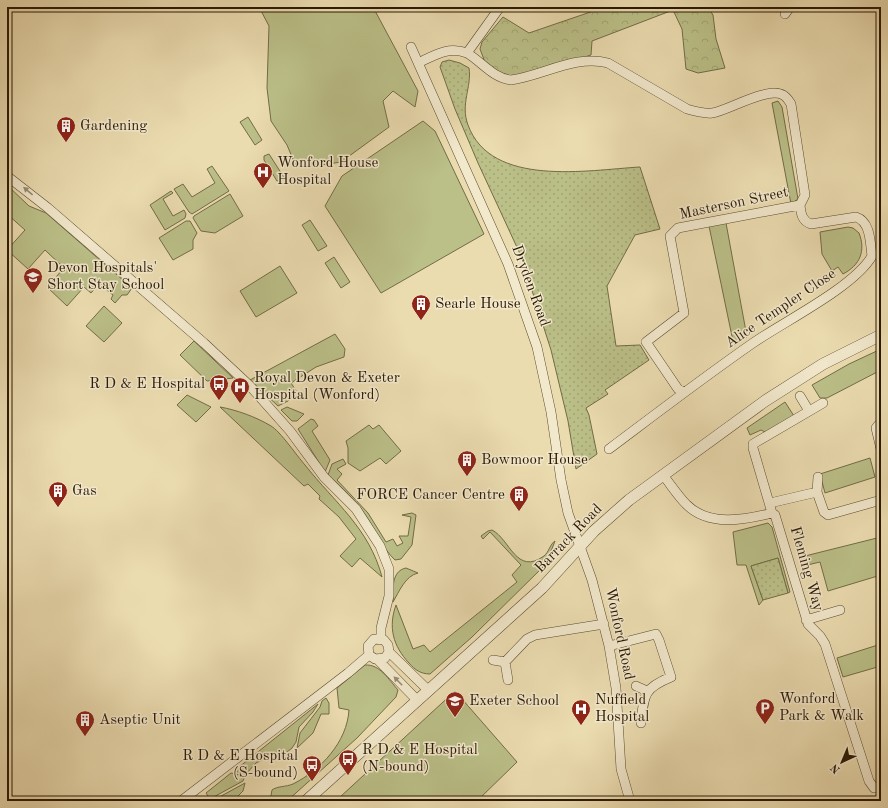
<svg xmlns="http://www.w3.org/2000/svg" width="888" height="808" font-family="'Old Standard TT',serif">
<defs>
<pattern id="forest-crowns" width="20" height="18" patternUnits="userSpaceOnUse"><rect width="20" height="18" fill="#bbbf88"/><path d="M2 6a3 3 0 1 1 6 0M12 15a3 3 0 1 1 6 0" fill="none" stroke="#a1a474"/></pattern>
<pattern id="park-dots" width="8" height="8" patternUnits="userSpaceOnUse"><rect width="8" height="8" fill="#bbbf88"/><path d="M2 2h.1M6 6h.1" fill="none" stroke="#a1a474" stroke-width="1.8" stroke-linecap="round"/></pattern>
</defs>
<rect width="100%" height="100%" fill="#ebdcb0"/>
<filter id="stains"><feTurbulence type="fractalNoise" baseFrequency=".005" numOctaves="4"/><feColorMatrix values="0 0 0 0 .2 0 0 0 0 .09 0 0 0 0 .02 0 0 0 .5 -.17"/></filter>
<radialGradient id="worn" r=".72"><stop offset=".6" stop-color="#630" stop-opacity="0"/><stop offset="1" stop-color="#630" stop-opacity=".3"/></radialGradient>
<path fill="#bbbf88" stroke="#726c46" d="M259 7H373L418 91 415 107 393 91 383 101 389 127 341 162 309 167 295 164 287 145 271 121 267 88 269 26Z
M778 101 782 107 798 199 791 204 772 103Z
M248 117 262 140 255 145 240 122Z
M423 121 435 131 484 234 381 293 325 206 342 176Z
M269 154 285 179 277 181 264 160V156Z
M212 166 229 191 192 214 189 212 174 189 183 184 192 197 215 183 207 169Z
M7 185 29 206 46 213 132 288 127 295H122L115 303 111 299 113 295 99 284 91 293 84 287 67 306 47 287 64 268 45 250 28 269 7 250 25 230 7 214Z
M171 191 173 193 163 199 173 216 184 210 186 214 185 218 165 230 150 205Z
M230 194 243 216 215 233 201 231 193 218 194 216Z
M310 220 327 246 318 251 302 225Z
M186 221H190L197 233 193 240V249L173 260 159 238Z
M726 223 747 337 734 346 709 226Z
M848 227 853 228 859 233C866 251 860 265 843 274L838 267 832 271 822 254 820 232Z
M334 257 350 282 341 288 325 263Z
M280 266 297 293 256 317 240 291Z
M104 306 122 323 104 342 86 326Z
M335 334 345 349 344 357 316 367 291 383 297 392 288 401 278 406 250 380Z
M194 341 233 378 207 381 180 355Z
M881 349V370L827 398H820L812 385 849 364Z
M187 395 211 407 196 422 177 405Z
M785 402 794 416 765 432 761 430 750 435 747 428Z
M220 407C237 410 256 417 271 426 280 431 297 456 305 465 335 503 369 528 382 577L360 558 352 567 340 556 356 539 339 517 319 499 320 496 308 484 304 486Z
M287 407 304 414 297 421H292L281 410Z
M311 419 314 420 318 426 312 431 330 460 325 472 298 429Z
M369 425 373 429 379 425 401 451 386 464 380 458 360 471 348 463V448L346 441Z
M870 458 875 477 825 493 820 474Z
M343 459 346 464 337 469 342 474 337 480 368 513 386 542 393 539 397 546 403 543 399 536H408L411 517 402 515 412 513 416 515 412 545 401 559 395 560C382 548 376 530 366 516 356 500 342 488 328 475L332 464Z
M768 523 772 527 790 592 788 593 778 558 751 566 763 600 759 605 746 565H737L733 532Z
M492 530C510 539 516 576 544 556 549 552 550 544 555 541L546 564 472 637 430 674C421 674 415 670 409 663 393 646 388 627 396 605L413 649 424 645 430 652 517 582 512 575 521 565 490 532 483 539 481 536 488 531Z
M881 537V575L828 591 820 562 803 566 801 557Z
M406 568 418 573C405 576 399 592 393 602 393 590 391 571 406 568Z
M881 644V666L843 677 837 658Z
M365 665C380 664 389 680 398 690L396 697 357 738 287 801H270L272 790C277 786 286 787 293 784 321 770 347 742 349 710L339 708 337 688Z
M455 691 517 762 477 801H342L339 798Z
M326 698 329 703V714H321L313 733 297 748 300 733 320 707 322 701Z
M318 704 313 712 299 727 296 742 292 748 280 758H266L256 763 246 774 234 771Z
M231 773 245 776 243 781 210 799 206 793Z
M245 783 243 791 234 800 212 801Z"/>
<path fill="url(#forest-crowns)" stroke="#726c46" d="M605 7H708L713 15 716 39 725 68 698 73 686 69 682 29 673 10 592 41 591 55 549 68 513 76H504L486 65 480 49 482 42 503 17 529 33Z"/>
<path fill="url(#park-dots)" stroke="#726c46" d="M449 60 460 63 469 68C472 87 460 104 468 125 491 188 588 170 640 167L660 229 635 235 607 286 616 346 640 345 649 360 605 390 608 394 586 408 589 415 597 454 576 469 568 421 551 350 521 256 478 163 455 109 440 67 442 62Z
M778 558 788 593 763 600 751 566Z"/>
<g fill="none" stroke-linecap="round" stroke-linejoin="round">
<defs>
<path id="minor" d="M785 14 790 7
M411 47 508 264 537 347 551 412 561 480 568 513 592 580 609 646 616 688 621 769 630 801
M467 53C482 62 493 78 511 80 542 76 576 54 608 63L687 109C694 111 704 114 712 113 727 111 768 86 783 95 787 97 789 101 791 104L805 195 800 205 678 228 670 236 684 313 646 342 678 389 684 392
M418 63C435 55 448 46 467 53L500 7
M7 176 48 208 204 343 249 385 290 431 324 477 356 509 380 546 389 569V596L381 628V638
M800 396 809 411
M881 422 876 428 881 449
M609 449C657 413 704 377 753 343 785 321 854 287 872 256 870 243 871 222 856 217L811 224C802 221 801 214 800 205
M663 475C671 485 678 496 686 504 708 527 745 520 772 513L775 515 808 624 820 636 825 644 869 781 874 788H881
M817 492 824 512 828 515 881 500
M770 503 817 492 818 477
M772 513 753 448V444L823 403
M806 620 840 610
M609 646 656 634 659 640 671 677C644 688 644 694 641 723
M389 652 385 658 375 659 369 655 368 646 374 639 384 640 388 645 389 652 429 691
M378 660 418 701
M493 660 505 662
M508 680 505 662 527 639 535 635 604 624
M636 686 647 691
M181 801 348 673 369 655"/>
<path id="tertiary" d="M306 801 542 588 594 531 629 500 765 401 823 364 881 335"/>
</defs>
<use href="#minor" stroke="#5a4a2f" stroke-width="10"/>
<use href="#tertiary" stroke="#5a4a2f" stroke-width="12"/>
<use href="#minor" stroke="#f2e8cc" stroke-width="9"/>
<use href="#tertiary" stroke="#f2e8cc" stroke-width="11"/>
</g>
<defs><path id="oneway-solid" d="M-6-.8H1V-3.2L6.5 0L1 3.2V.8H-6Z"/></defs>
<g fill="#988b72">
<use href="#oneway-solid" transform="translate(28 191) rotate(-140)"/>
<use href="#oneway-solid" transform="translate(398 681) rotate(-134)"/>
</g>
<defs>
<symbol id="building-pin" viewBox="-11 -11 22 30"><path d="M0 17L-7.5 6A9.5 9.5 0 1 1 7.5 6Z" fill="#8f2418" stroke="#f2e8cc"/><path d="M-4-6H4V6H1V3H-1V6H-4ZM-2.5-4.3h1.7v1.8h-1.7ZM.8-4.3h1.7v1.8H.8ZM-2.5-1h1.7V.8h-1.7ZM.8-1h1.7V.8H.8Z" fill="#fff"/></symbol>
<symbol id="hospital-pin" viewBox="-11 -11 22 30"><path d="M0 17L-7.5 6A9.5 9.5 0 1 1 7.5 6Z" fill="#8f2418" stroke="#f2e8cc"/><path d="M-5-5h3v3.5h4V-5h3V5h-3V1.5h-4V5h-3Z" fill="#fff"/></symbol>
<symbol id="school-pin" viewBox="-11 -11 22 30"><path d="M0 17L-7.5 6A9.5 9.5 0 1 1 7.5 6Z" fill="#8f2418" stroke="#f2e8cc"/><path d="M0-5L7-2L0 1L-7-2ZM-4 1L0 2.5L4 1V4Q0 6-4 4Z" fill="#fff"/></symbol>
<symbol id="bus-pin" viewBox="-11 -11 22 30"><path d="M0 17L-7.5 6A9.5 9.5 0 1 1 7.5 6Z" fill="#8f2418" stroke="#f2e8cc"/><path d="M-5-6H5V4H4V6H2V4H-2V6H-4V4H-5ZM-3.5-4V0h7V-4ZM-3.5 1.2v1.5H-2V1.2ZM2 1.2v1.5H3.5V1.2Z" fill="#fff"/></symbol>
<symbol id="parking-pin" viewBox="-11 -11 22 30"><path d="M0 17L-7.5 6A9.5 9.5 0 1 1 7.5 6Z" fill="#8f2418" stroke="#f2e8cc"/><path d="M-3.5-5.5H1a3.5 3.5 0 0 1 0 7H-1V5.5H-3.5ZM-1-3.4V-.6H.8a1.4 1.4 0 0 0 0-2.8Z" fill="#fff"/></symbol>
</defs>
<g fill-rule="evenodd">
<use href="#building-pin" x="55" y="115" width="22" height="30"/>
<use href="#hospital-pin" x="252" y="161" width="22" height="30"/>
<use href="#school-pin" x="22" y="266" width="22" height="30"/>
<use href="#building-pin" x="410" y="293" width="22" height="30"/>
<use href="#bus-pin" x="208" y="373" width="22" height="30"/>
<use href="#hospital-pin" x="229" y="376" width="22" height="30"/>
<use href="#building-pin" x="456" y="449" width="22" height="30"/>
<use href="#building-pin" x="47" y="480" width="22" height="30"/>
<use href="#building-pin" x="508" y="484" width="22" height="30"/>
<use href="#school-pin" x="444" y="690" width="22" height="30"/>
<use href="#parking-pin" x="754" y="697" width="22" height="30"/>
<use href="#hospital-pin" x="570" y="698" width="22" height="30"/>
<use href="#building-pin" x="74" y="709" width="22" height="30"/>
<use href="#bus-pin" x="337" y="748" width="22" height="30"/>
<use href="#bus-pin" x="301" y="754" width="22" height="30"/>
</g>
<g text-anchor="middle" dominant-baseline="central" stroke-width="3" stroke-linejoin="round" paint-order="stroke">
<g font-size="15" fill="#2a1904" stroke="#f2e8cc" text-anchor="start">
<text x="80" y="126">Gardening</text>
<text x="277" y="163">Wonford House<tspan x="277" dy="17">Hospital</tspan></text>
<text x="47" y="268">Devon Hospitals'<tspan x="47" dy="17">Short Stay School</tspan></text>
<text x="435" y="304">Searle House</text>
<text x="254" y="378">Royal Devon &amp; Exeter<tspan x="254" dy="17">Hospital (Wonford)</tspan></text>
<text x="205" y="384" text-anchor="end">R D &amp; E Hospital</text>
<text x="481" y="460">Bowmoor House</text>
<text x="72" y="491">Gas</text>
<text x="505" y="495" text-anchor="end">FORCE Cancer Centre</text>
<text x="779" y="699">Wonford<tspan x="779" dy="17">Park &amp; Walk</tspan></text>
<text x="595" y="700">Nuffield<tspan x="595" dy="17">Hospital</tspan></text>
<text x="469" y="701">Exeter School</text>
<text x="99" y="720">Aseptic Unit</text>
<text x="362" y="750">R D &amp; E Hospital<tspan x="362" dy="17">(N-bound)</tspan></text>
<text x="298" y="756" text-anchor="end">R D &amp; E Hospital<tspan x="298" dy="17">(S-bound)</tspan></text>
</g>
<g font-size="15" fill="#2a1904" stroke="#f2e8cc">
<text transform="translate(734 204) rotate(-12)">Masterson Street</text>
<text transform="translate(530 286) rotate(70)">Dryden Road</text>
<text transform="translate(781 309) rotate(-34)">Alice Templer Close</text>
<text transform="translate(569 539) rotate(-46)">Barrack Road</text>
<text transform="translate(806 569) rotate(74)">Fleming Way</text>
<text transform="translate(619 634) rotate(78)">Wonford Road</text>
</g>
</g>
<rect width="888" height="808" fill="none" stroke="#ebdcb0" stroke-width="24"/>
<rect x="8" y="8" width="872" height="792" fill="none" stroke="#2a1904" stroke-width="2"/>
<rect x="12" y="12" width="864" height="784" fill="none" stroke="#2a1904"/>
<g transform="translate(842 762) rotate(224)" stroke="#f2e8cc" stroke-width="3" paint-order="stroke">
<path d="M0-3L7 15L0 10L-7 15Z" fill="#2a1904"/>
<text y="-6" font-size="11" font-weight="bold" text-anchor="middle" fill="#2a1904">N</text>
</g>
<rect width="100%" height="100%" filter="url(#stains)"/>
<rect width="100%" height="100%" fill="url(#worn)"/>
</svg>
